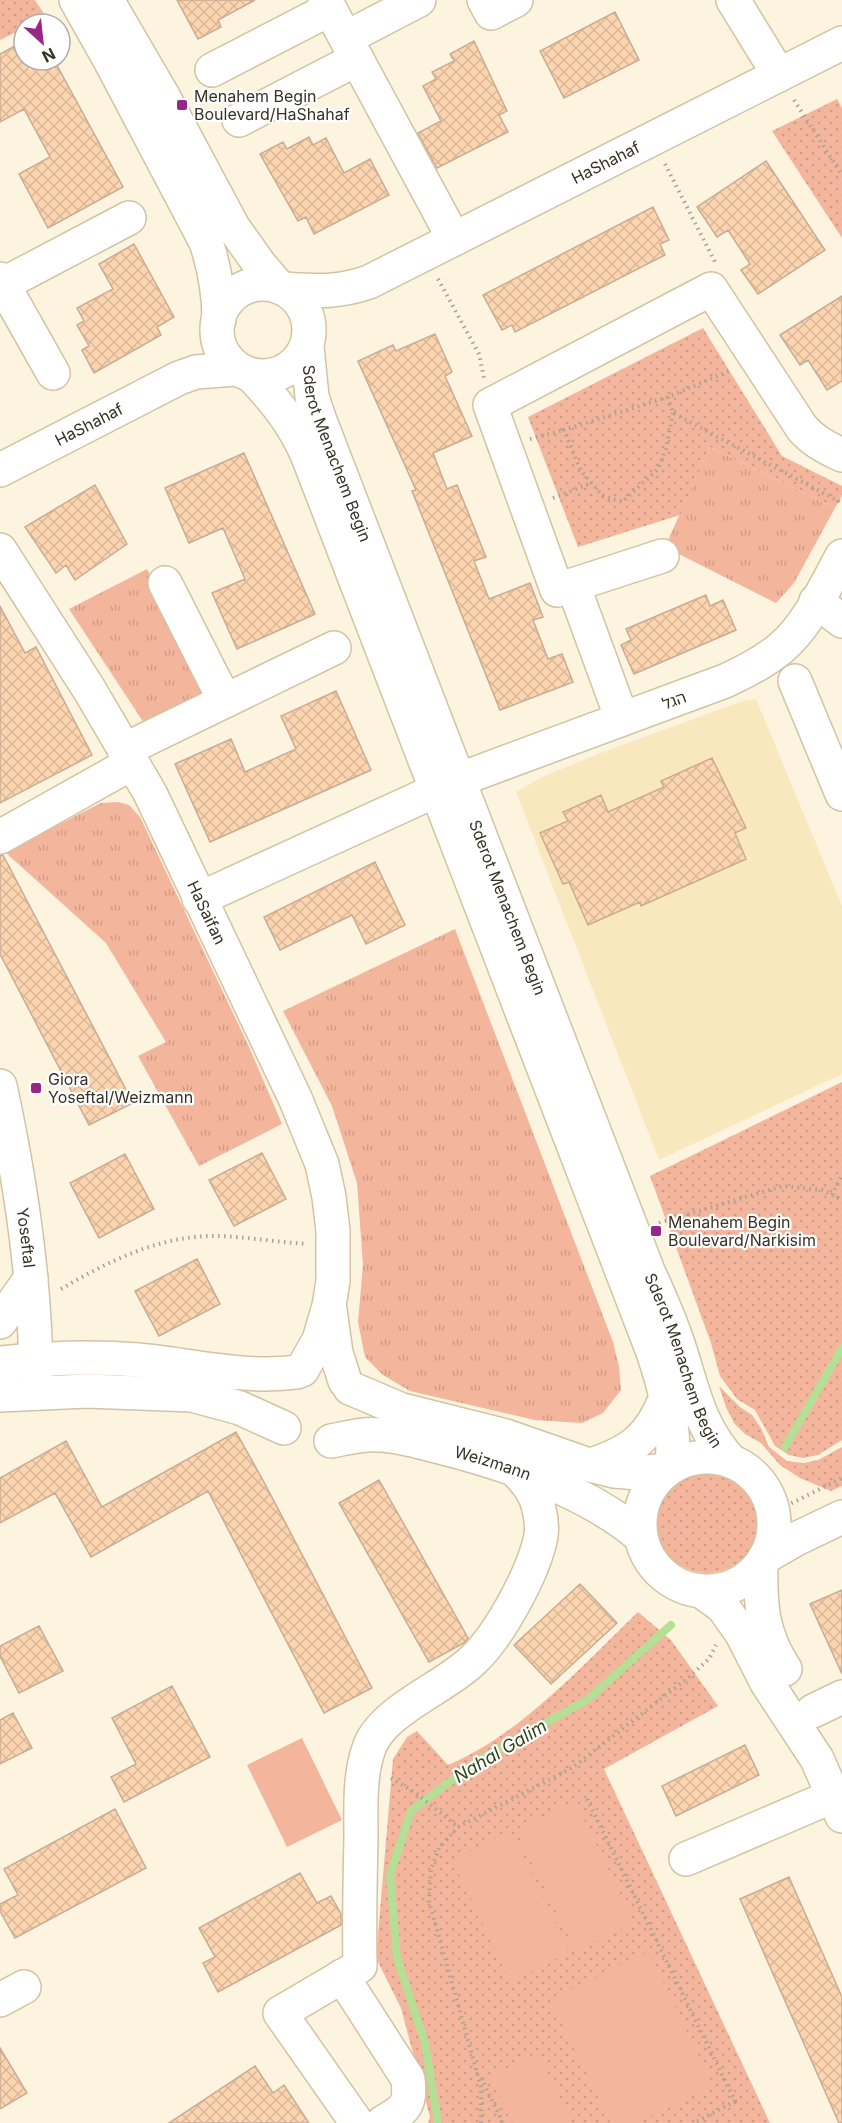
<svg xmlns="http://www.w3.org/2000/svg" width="842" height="2123" font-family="Inter,'Noto Sans Hebrew',sans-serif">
<defs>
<pattern id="grass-tufts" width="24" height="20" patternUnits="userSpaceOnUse" patternTransform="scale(1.5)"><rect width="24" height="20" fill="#f4b59d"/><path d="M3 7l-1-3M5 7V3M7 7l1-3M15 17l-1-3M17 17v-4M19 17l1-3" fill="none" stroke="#d29c87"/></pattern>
<pattern id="park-dots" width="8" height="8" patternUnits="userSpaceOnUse" patternTransform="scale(1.5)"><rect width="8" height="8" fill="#f4b59d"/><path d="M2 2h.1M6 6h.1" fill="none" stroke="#d29c87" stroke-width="1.8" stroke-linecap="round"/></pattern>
<pattern id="building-cross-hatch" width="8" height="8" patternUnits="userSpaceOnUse" patternTransform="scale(1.5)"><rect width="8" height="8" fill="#fcd5b0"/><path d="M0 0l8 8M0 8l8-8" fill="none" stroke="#d9b797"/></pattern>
</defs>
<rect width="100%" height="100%" fill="#fcf4df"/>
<path fill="#f9e8be" d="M756 699 842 906V1074L659 1160 516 792 542 777 603 752 743 701Z"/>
<path fill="url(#grass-tufts)" d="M710 447 835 508 794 583 776 603 665 547Z
M147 569 210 692 144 723 69 609Z
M118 802 129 805 140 817 250 1049 282 1124 199 1166 138 1056 166 1042 106 943 5 852 101 803Z
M455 929 613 1342 619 1367 621 1390 603 1413 582 1423 535 1420 410 1391 383 1375 365 1357 358 1322 363 1265 357 1183 332 1106 283 1011Z"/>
<path fill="url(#park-dots)" d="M0 0H35L46 17 31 24H24V28L0 40Z
M837 99 842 108V238L772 131Z
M703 328 782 456 842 486V495L835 508 710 447 680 515 578 547 528 417Z
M842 1082V1440L818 1455 803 1458 789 1455 775 1446 755 1410 737 1399 720 1376 711 1343 650 1176Z
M719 1386 740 1407 752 1415 761 1428 769 1447 787 1461 804 1463 818 1460 842 1447V1486L831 1491 800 1478 780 1465 761 1443 745 1434 734 1423 726 1407Z
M656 1522a51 51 0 1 1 102 0a51 51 0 1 1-102 0Z
M638 1612 671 1640 718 1706 604 1769 770 2123H428L430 2117 401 2008 376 1958 393 1759 407 1737 417 1731 448 1765C520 1735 583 1665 638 1612Z"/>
<path fill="#f4b59d" d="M302 1738 342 1820 287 1847 247 1765Z
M575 1801 634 1923 576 1952 516 1830Z
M510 1831 570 1952 511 1981 452 1860Z
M648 1951 713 2085 636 2123H611L550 2000Z
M538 2053 572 2123H513L491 2077Z"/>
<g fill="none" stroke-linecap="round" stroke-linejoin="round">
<path stroke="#b4df94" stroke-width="8" d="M785 1447 842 1348
M438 2123 425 2043 397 1958 390 1875 411 1811 480 1759 587 1700 671 1625"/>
</g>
<path fill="url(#building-cross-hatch)" stroke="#c8ac93" stroke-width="1.5" d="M177 0H255L218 20 221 27 198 39Z
M615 12 639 60 564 98 540 51Z
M24 41V60H54L123 187 48 228 19 174 50 157 24 109 0 122V54Z
M474 41 507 111 499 115 508 132 437 168 418 133 441 121 423 86 436 79 432 72 454 61 450 54Z
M309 137 313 145 326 138 344 173 370 159 389 195 314 234 306 217 298 221 260 154 283 142 287 149Z
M766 161 825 250 758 294 741 270 750 264 728 230 717 237 697 207Z
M653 207 669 240 660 244 665 255 515 332 512 325 502 330 483 295Z
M134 244 174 317 157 327 161 335 94 373 82 350 89 346 77 325 84 321 77 308 113 289 99 264Z
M842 296V381L827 390 808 360 800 365 780 335Z
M435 334 452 372 445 376 472 436 433 453 447 489 457 485 486 557 474 561 489 599 530 583 543 617 533 620 548 659 562 654 573 682 500 710 412 491 416 490 358 361 393 345 396 351Z
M244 453 315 614 237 649 212 593 245 579 223 528 189 543 165 488Z
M95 485 127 544 75 580 66 565 56 573 25 527Z
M706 595 710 606 723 600 736 630 634 674 621 645 631 640 626 629Z
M0 606 25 653 36 647 92 755 0 803Z
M336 691 371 770 210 842 175 764 231 739 245 772 296 749 281 716Z
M712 758 746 828 735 833 746 859 641 906 640 902 588 925 569 882 563 884 540 833 568 821 563 812 601 795 608 812 664 787 661 781Z
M3 855 133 1103 89 1125 0 954V856Z
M375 862 405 925 366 944 352 915 280 950 264 917Z
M262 1153 286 1199 234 1226 209 1180Z
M125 1154 154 1209 99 1238 70 1183Z
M197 1259 220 1304 159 1336 135 1291Z
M236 1432 265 1484 372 1688 324 1713 208 1491 91 1557 55 1493 0 1523V1478L66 1441 102 1507Z
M379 1480 468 1638 464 1643 429 1662 339 1503Z
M580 1584 617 1623 551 1684 514 1645Z
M842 1590V1674L810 1604Z
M39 1626 63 1671 19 1693 0 1656V1646Z
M172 1686 210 1757 124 1802 111 1777 136 1764 112 1718Z
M13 1713 32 1748 0 1764V1720Z
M745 1745 759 1775 676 1816 662 1786Z
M115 1809 146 1868 15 1938 0 1911V1904L18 1895 4 1869Z
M300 1873 317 1903 331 1896 341 1914V1925L218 1992 203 1963 215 1957 199 1928Z
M789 1877 842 1997V2123H839L740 1899Z
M0 2048 27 2093 0 2109Z
M255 2066 273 2093 284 2085 309 2123H169Z"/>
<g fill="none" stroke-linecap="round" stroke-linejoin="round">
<defs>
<g id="minor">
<path d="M76 0 111 62 206 242C215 269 219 292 219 320"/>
<path d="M107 0 163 96 233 227 260 265 279 287"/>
<path d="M325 0 454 239"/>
<path d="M484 0 491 13 516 0"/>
<path d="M733 0 779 75"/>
<path d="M346 38 419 0"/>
<path d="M212 70 330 9"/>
<path d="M239 120 357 59"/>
<path d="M0 279 53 373"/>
<circle cx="263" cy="330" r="46"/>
<path d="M0 286 129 218"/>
<path id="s1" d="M284 289C318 291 337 293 369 282L842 43"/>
<path id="s2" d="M307 347 312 397 319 418 648 1271C659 1295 670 1319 678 1344 693 1388 698 1426 731 1461"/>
<path d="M251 375C275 400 293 423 307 454L653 1352C665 1388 676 1428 672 1466"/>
<path id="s3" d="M0 470 179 378 196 372 236 369"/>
<path id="s4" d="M0 550 89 689 150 793 295 1098 322 1164 329 1197 333 1231V1281L329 1306 319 1340 302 1370"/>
<path d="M662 556 557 590 490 405 711 289 802 428C813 441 827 448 842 455"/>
<path d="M165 583 225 701"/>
<path d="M573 585 622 719"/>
<path d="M816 601 842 621"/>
<path d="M795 681 842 794"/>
<path d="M124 750 334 648"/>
<path d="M458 780 725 681C745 672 764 662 781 648 808 625 825 587 842 556"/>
<path d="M0 837 132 763"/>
<path d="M199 899 437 790"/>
<path id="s5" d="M0 1086C22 1187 37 1290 36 1393"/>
<path d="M330 1310 336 1353 345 1381"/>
<path d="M0 1322 31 1278"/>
<path d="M0 1363C46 1358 91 1356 138 1360 191 1365 243 1379 297 1372"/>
<path d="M350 1388 402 1410 506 1436 586 1464 614 1471 639 1473 667 1470"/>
<path d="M0 1395 87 1391 192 1395 240 1408 284 1428"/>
<path id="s6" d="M331 1441C347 1438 364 1433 381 1435 401 1436 420 1442 440 1447 507 1464 586 1490 640 1536"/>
<circle cx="707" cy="1524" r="67"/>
<path d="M591 1465C631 1452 650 1438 666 1397"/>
<path d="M765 1557 798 1538 842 1517"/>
<path d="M761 1565C760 1605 762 1634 785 1669"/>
<path d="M701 1591 723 1607 742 1634 767 1683 817 1759 842 1816"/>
<path d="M813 1711 842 1697"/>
<path d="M686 1859 833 1796"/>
<path d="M342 1976 408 2079C411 2107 405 2109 382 2123"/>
<path d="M0 2000 24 1987"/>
<path d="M357 2123 280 2013 360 1966C359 1923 360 1881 361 1838 361 1809 359 1776 369 1748 382 1711 442 1689 471 1662 499 1637 534 1572 541 1536 542 1528 541 1517 539 1509 536 1493 527 1482 516 1471"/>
</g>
</defs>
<use href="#minor" stroke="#d2c4a2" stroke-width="36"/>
<path stroke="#a9a290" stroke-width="4" stroke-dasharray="1.5 4.5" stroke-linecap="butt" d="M794 100 842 175
M665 164 715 262
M438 279 479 354 484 378
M668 397 673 413 842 503
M673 413 666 449 658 469 622 502 603 496 581 471 564 430 668 397 731 370
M530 439 564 430
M553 498 591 483
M832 1195 842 1175
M659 1223 783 1186 822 1190 842 1200
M61 1289C109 1261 160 1235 218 1236 247 1237 277 1242 306 1244
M786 1506 842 1478
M391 1778 417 1794 458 1827
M587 1799 735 2101 694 2123
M481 2078 503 2123
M481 2123V2087L429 1901 431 1869 439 1848 458 1827 572 1768 689 1677 709 1659 716 1645"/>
<use href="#minor" stroke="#fff" stroke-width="33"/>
</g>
<g fill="#962787" stroke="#fff" stroke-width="2">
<rect x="176" y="99" width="12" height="12" rx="3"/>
<rect x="30" y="1082" width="12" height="12" rx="3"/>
<rect x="650" y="1225" width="12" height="12" rx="3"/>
</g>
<g text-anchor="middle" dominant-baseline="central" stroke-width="4.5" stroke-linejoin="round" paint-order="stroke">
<g font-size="16" fill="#383225" stroke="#fff" text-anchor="start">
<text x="194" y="96">Menahem Begin<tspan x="194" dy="18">Boulevard/HaShahaf</tspan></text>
<text x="48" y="1079">Giora<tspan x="48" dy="18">Yoseftal/Weizmann</tspan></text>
<text x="668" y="1222">Menahem Begin<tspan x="668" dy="18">Boulevard/Narkisim</tspan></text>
</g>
<g font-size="16" fill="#383225" stroke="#fff">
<text stroke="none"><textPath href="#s1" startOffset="351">HaShahaf</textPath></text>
<text stroke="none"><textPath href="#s3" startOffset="100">HaShahaf</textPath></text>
<text stroke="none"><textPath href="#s2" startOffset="111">Sderot Menachem Begin</textPath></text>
<text transform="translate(674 700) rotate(-20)">הגל</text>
<text stroke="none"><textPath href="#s2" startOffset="597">Sderot Menachem Begin</textPath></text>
<text stroke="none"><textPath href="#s4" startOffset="418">HaSaifan</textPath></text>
<text stroke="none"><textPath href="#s5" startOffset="154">Yoseftal</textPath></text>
<text stroke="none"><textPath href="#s2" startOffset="1083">Sderot Menachem Begin</textPath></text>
<text stroke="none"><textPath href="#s6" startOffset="166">Weizmann</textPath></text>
</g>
<g font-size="18" font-style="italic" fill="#2b4613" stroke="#fff">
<text transform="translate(500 1751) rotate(-31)">Nahal Galim</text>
</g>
</g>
<g transform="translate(42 42) rotate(153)"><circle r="28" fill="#ffffff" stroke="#afada8" stroke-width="1.5"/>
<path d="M0-4.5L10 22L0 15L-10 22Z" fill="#962787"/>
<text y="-9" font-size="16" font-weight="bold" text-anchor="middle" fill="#383225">N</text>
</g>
</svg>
